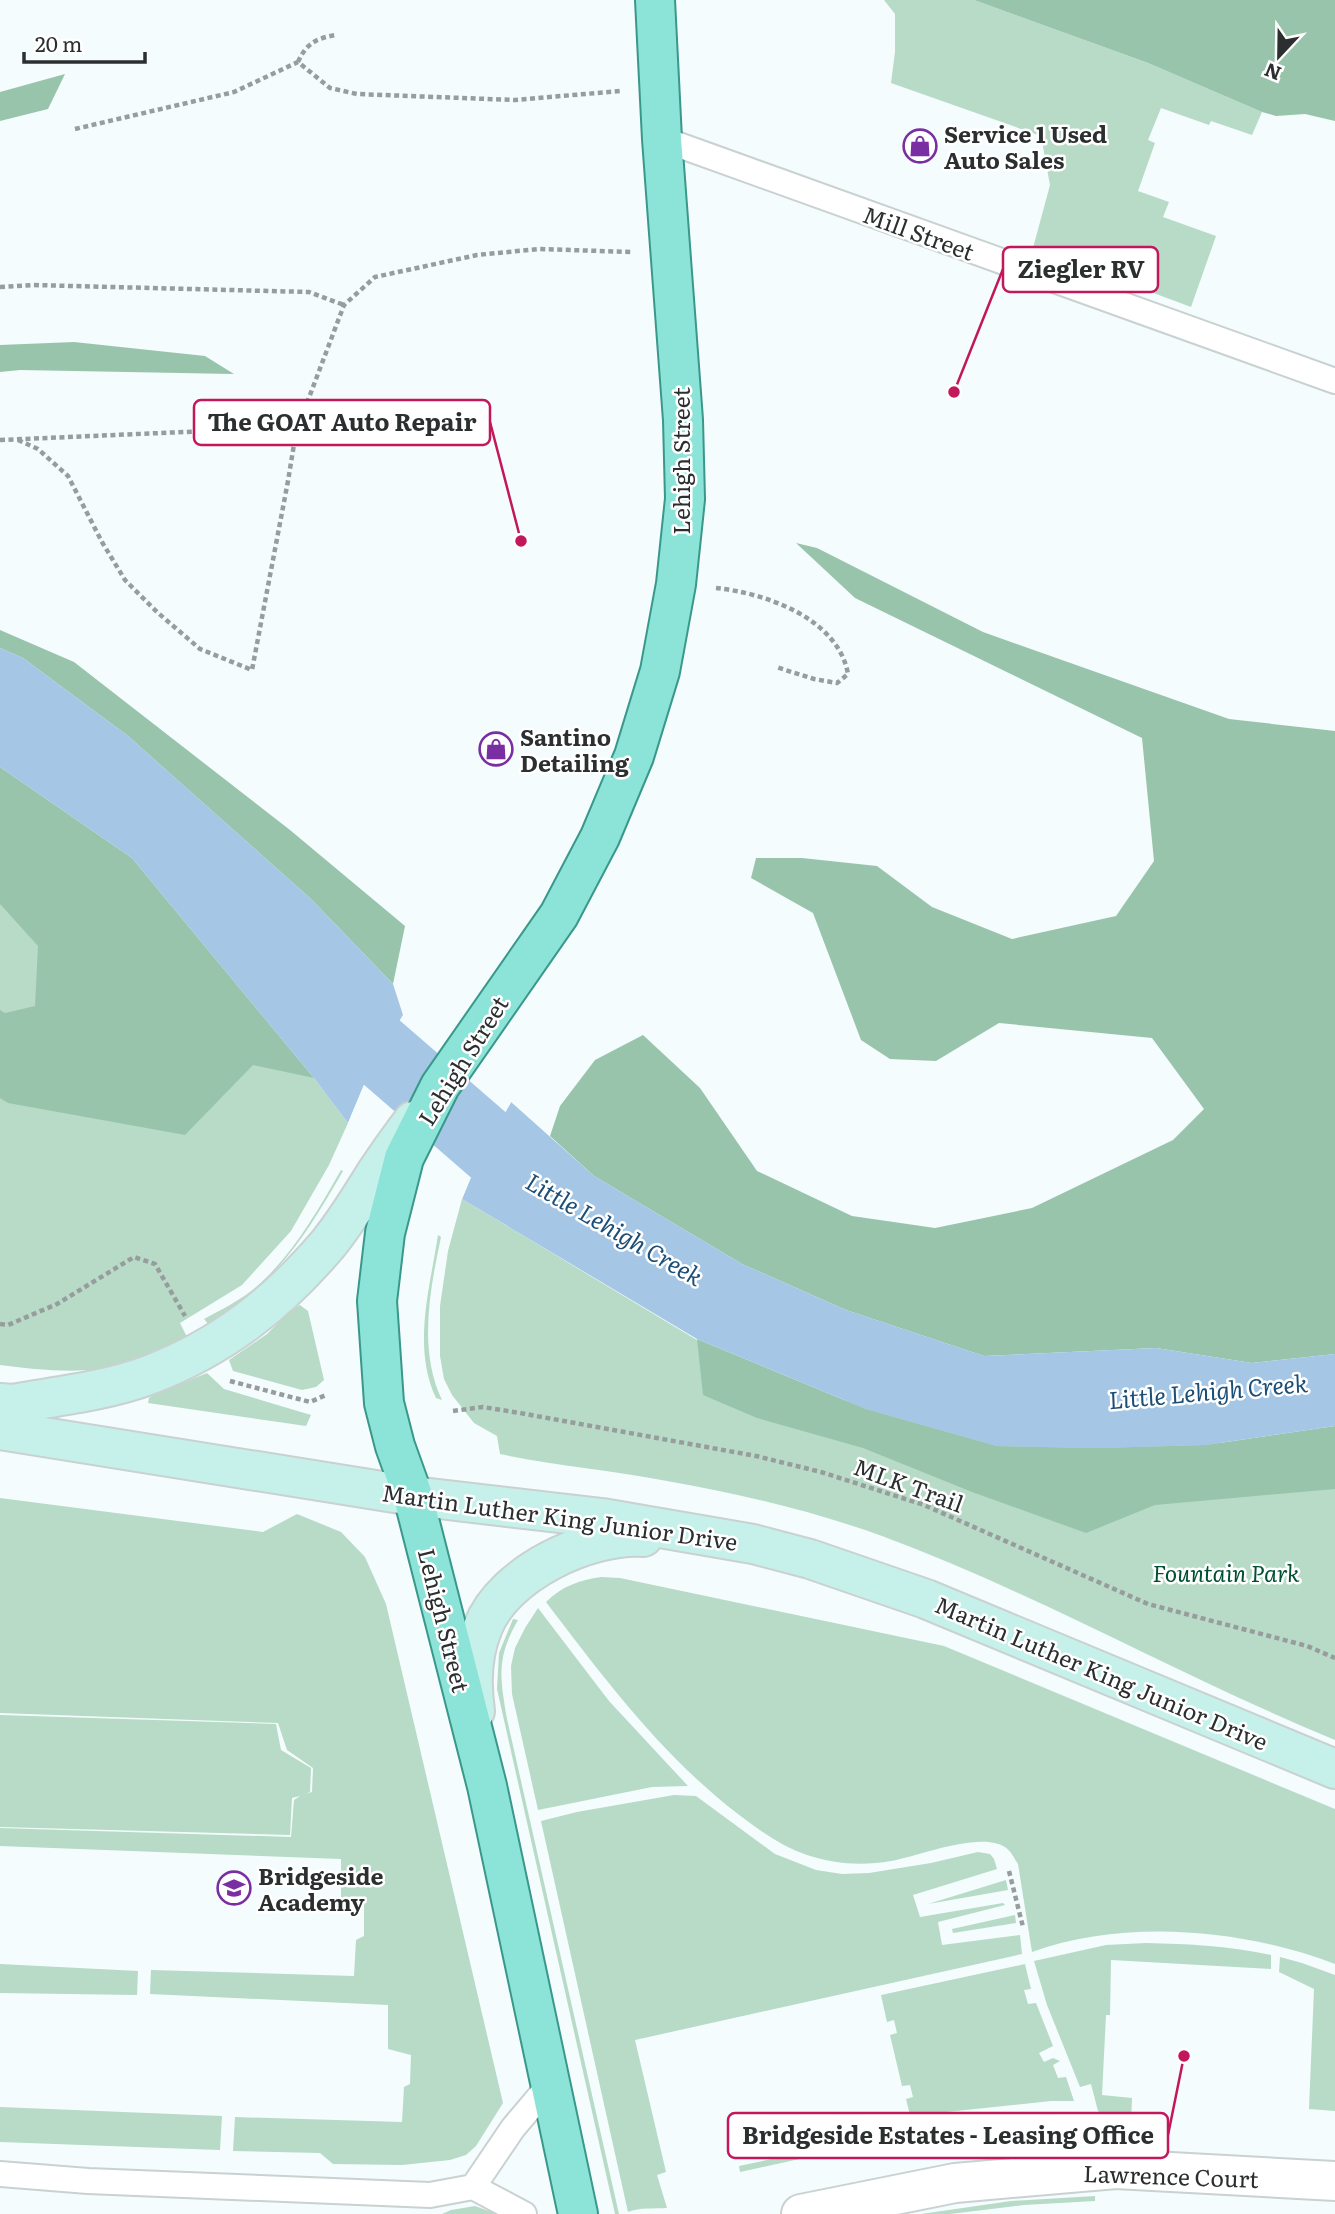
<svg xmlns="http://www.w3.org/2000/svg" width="1335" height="2214" font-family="Literata,serif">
<rect width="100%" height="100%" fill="#f4fcfd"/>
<path fill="#b7dbc7" d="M884 0H974L1148 63 1262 112 1252 135 1211 121 1209 125 1161 108 1148 140 1155 143 1138 191 1169 202 1163 217 1216 236 1191 307 1033 248 1050 185 1041 136 891 83 895 52V14Z
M0 798 314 1078 348 1123 329 1165 291 1231 242 1285 180 1323 188 1339C160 1350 130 1365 99 1369 69 1373 30 1369 0 1365Z
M341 1170 343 1171C305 1237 276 1283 209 1325L204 1319C221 1310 240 1300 255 1288 292 1256 317 1212 341 1170Z
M462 1199 787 1394 1335 1456V1740C1182 1677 1038 1594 882 1536 813 1511 740 1494 667 1481 612 1470 556 1466 500 1454L497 1436 474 1423 452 1395 444 1379 440 1356V1306L448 1251Z
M438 1235 441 1237C430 1289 418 1350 442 1400L436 1398C412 1347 430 1288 438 1235Z
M300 1305 308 1311 324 1380 316 1387 302 1390 233 1371 229 1360 267 1334 292 1309Z
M207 1373 224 1389 311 1415 306 1426 148 1403 149 1398 153 1395Z
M0 1498 263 1532 297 1514 341 1532 365 1557 386 1604 503 2103 476 2146 466 2155 450 2160 402 2165 333 2164 320 2153 233 2151 235 2117 402 2122 404 2087 410 2084 411 2055 388 2049V2005L150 1994 151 1970 354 1976 356 1940 364 1936V1905L341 1901V1859L0 1846V1828L291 1837 294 1800 300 1796 292 1798 290 1835 0 1827V1715L276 1724 281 1750 311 1768 310 1792 305 1794 312 1792 313 1768 287 1750 278 1723 0 1713Z
M601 1577 620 1578 944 1646 1335 1809V1964C1244 1929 1125 1918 1032 1952L1018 1864C1014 1858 1011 1851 1005 1847 979 1831 920 1856 891 1861 862 1866 834 1864 807 1855 782 1847 759 1830 738 1814 662 1756 604 1678 546 1602 562 1586 580 1580 601 1577Z
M538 1608 609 1701 688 1786 652 1787 538 1810 512 1694 511 1666 515 1648 525 1628Z
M513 1619 518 1620C496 1658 500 1678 507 1719L619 2214H615L497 1689 499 1653Z
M674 1795 696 1796 775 1854 816 1870 842 1874 869 1873 931 1863 978 1852 990 1854 994 1859 997 1869 913 1895 920 1917 1003 1903 1005 1905 938 1922 942 1945 1020 1935 1022 1954 635 2040 666 2172 657 2175 667 2208C653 2209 640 2207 628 2212L541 1821 577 1812Z
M1006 1880 1008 1890 928 1904Z
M1015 1915 1016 1923 953 1933 952 1929Z
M1146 1943C1189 1944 1230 1946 1271 1955V1969L1111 1960 1110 2015H1106L1102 2095 1132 2098 1131 2125 1120 2123 1098 2111 1091 2084 1080 2087 1047 2005 1034 1961 1106 1945Z
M1280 1957 1302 1963 1335 1975V2111L1309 2109 1314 1989 1279 1972Z
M0 1964 138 1971 137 1995 0 1993Z
M1025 1964 1031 1989 1024 1990 1028 2004 1036 2003 1053 2046 1039 2053 1044 2062 1053 2058 1060 2061 1053 2065 1058 2078 1066 2077 1074 2101H1051L927 2114 911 2119 906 2099 913 2097 910 2085 902 2086 890 2035 897 2033 894 2020 887 2022 881 1995Z
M0 2107 222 2116 220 2150 0 2142Z
M916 2128 918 2133 740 2172 739 2166Z
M1095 2196V2201L1024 2205 950 2214H921L1011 2201Z
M475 2206 497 2214H442L451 2210Z"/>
<path fill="#99c4ac" d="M974 0H1335V121L1305 114 1276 116 1262 112 1148 63Z
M65 74 48 109 0 121V92Z
M74 342 205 356 234 374 20 370 0 372V345Z
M796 543 817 548 983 632 1229 719 1335 731V1354L1252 1363 1156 1348 984 1356 846 1310 742 1264 594 1176 550 1136 560 1106 595 1060 643 1035 700 1088 757 1171 852 1216 935 1228 1032 1208 1173 1140 1204 1109 1152 1038 999 1023 936 1061 890 1059 861 1040 813 913 751 878 756 858H802L877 866 932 907 1012 939 1116 916 1154 861 1142 738 855 598Z
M0 630 74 662 290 830 405 926 393 984 311 899 128 736 23 658 0 648Z
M0 767 132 858 314 1078 253 1065 185 1135 8 1103 0 1098V1010L5 1013 35 1006 38 946 0 904Z
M697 1339 866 1409 997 1446 1097 1448 1206 1445 1335 1426V1489L1155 1505 1086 1533 972 1492 863 1448 757 1418 703 1395Z"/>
<path fill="#a5c6e5" d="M0 648 23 658 128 736 311 899 393 984 403 1015 371 1068 348 1123 314 1078 132 858 0 767Z
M511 1102 594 1176 742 1264 846 1310 984 1356 1156 1348 1252 1363 1335 1354V1426L1206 1445 1097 1448 997 1446 866 1409 697 1339 462 1199 479 1158Z"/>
<path fill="#f4fcfd" d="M405 1012 406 1017 374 1069 351 1125 348 1123 371 1068Z
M509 1099H513L479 1158 462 1199 459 1198 476 1157Z"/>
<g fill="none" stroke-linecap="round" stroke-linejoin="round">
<path stroke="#a5c6e5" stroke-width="72" d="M314 979 357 1031 530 1181 566 1202"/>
<defs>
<path id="lane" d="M662 139 1335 381
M0 2174 88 2181 430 2195 473 2187 524 2214
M473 2187 513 2128 551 2083"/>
<path id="street" d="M801 2214 955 2183 1116 2169 1335 2181"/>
<path id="secondary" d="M0 1403 13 1404C58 1396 106 1391 149 1375 222 1347 277 1304 328 1244 346 1222 361 1197 376 1173 388 1155 400 1138 413 1121
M0 1430 413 1496 602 1518 753 1544 810 1559 926 1599 1335 1769
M475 1711C471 1683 472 1653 483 1627 504 1573 588 1534 643 1537"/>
<path id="primary" d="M578 2214 487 1786 413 1496 395 1446 384 1403 377 1301 385 1233 404 1158 440 1086 559 915 600 837 634 756 660 671 676 584 685 499 683 420 662 139 655 0"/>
</defs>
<use href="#lane" stroke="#c9d1d1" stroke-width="28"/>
<use href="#street" stroke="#c9d1d1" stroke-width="42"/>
<use href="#secondary" stroke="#c9d1d1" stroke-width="42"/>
<use href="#primary" stroke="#39988b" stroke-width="42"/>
<path stroke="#979d9d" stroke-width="4.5" stroke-dasharray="5 3.5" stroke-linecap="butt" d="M298 62C306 44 316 38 336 35
M75 129 234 92 298 62 330 88 357 94 515 100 620 91
M0 287 33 285 309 292 344 305
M0 440 253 429 296 432
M18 440 38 449 68 476 102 542 125 580 157 612 200 649 252 670 288 481 296 432 344 305 375 277 477 255 539 249 631 252
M716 588C765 593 838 618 848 674L837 683 814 679 776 667
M0 1324 8 1325 57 1304 134 1257 155 1264 185 1316
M230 1381 310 1402 326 1395
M453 1411 483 1407 520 1413 756 1456 821 1472 924 1505 1148 1604 1307 1646 1335 1658
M1009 1871 1023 1927"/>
<use href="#lane" stroke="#fff" stroke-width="24"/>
<use href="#street" stroke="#fff" stroke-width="38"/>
<use href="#secondary" stroke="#c6f1eb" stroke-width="38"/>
<use href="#primary" stroke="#8ce3d7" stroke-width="38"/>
</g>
<defs>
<symbol id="shop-ring" viewBox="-11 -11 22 22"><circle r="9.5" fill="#fff" stroke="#792fa2" stroke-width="1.5"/><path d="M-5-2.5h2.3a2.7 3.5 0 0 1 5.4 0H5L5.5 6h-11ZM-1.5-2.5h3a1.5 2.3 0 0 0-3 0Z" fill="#792fa2"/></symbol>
<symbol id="school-ring" viewBox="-11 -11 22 22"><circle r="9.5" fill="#fff" stroke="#792fa2" stroke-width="1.5"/><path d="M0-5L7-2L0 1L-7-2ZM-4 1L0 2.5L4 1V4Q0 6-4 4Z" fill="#792fa2"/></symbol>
</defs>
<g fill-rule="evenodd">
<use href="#shop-ring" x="901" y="127" width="38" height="38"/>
<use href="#shop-ring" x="477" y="730" width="38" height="38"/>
<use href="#school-ring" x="215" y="1869" width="38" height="38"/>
</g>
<g text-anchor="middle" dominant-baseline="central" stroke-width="5" stroke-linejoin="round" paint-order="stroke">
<g font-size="23" font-weight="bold" fill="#2c2f2f" stroke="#fff" text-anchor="start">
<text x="944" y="133">Service 1 Used<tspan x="944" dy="26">Auto Sales</tspan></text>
<text x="520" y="736">Santino<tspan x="520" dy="26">Detailing</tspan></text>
<text x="258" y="1875">Bridgeside<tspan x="258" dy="26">Academy</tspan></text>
</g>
<g font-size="23" fill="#2c2f2f" stroke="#fff">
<text transform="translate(919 232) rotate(20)">Mill Street</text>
<text transform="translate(680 461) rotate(-90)">Lehigh Street</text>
<text transform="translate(462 1060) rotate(-58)">Lehigh Street</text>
<text transform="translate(909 1484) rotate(20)">MLK Trail</text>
<text transform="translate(560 1516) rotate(8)">Martin Luther King Junior Drive</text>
<text transform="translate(445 1620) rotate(76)">Lehigh Street</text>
<text transform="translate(1102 1672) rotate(23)">Martin Luther King Junior Drive</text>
<text transform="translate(1171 2175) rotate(2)">Lawrence Court</text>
</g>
<g font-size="23" font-style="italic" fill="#005134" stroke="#fff">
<text x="1226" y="1572">Fountain Park</text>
</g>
<g font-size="24" font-style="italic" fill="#1c4f77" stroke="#fff">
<text transform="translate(615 1228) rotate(30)">Little Lehigh Creek</text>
<text transform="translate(1208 1390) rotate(-5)">Little Lehigh Creek</text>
</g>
</g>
<path fill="none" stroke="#c2185b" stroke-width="2.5" d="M954 392L1003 269M521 541L490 422M1184 2056L1168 2135"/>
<g fill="#c2185b" stroke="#fff" stroke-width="2.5">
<circle cx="954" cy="392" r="7"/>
<circle cx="521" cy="541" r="7"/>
<circle cx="1184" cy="2056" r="7"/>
</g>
<g fill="#fff" stroke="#c2185b" stroke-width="2.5">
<rect x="1003" y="247" width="155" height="45" rx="7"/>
<rect x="194" y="400" width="296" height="45" rx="7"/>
<rect x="728" y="2113" width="440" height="45" rx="7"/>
</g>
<g font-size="24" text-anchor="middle" font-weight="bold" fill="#2c2f2f">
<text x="1081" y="278">Ziegler RV</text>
<text x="342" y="431">The GOAT Auto Repair</text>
<text x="948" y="2144">Bridgeside Estates - Leasing Office</text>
</g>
<g transform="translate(1279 56) rotate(202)" stroke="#ffffff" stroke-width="5" paint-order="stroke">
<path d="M0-5L12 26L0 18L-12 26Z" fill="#2c2f2f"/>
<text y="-10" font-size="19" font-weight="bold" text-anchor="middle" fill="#2c2f2f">N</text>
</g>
<path d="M24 52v10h121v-10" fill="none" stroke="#2c2f2f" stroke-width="3.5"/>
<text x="35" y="52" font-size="21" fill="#2c2f2f" stroke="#ffffff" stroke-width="5" paint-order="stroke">20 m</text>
</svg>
